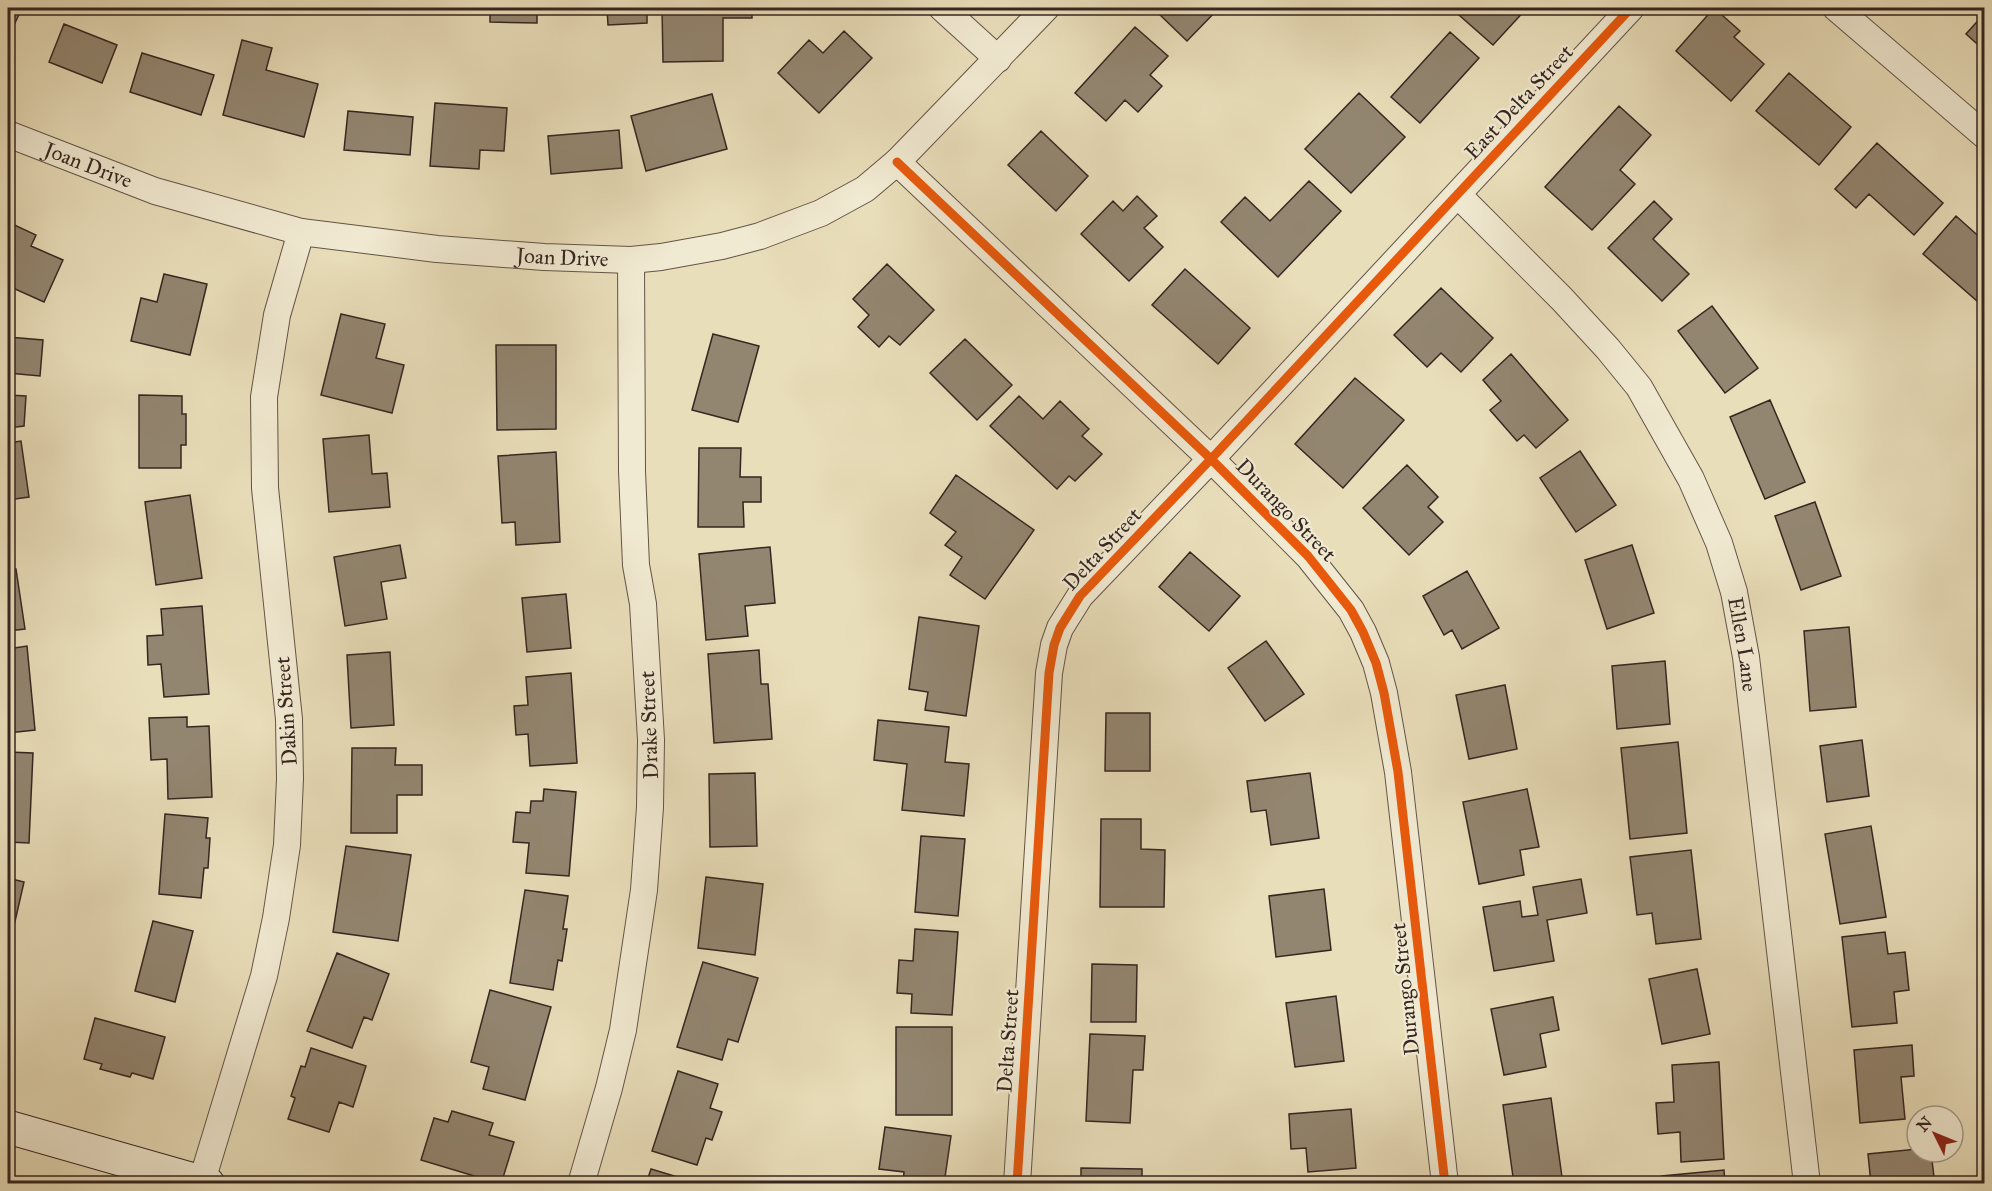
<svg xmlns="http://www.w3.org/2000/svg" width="1992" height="1191" font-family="'IM FELL Great Primer',serif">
<rect width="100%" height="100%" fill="#e9deba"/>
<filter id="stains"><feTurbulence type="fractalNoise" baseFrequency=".00333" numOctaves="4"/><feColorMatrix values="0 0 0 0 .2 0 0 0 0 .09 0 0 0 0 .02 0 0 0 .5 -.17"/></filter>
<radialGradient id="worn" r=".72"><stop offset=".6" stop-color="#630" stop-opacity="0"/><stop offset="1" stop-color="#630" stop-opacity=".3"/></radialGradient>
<path fill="#938671" stroke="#362621" stroke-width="1.5" d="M8 8H22L8 38Z
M490 8H537V23L490 22Z
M607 8H647V23L608 25Z
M662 8H752V18H723V61L663 62Z
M1163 8H1219L1187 41 1158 13Z
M1451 8H1527L1493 45Z
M1714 8 1740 31 1734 37 1764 64 1731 101 1676 51Z
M1984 14V50L1966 34Z
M64 24 117 45 102 83 49 62Z
M1135 27 1168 56 1150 75 1162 86 1138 112 1125 100 1106 121 1075 93Z
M844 31 872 58 819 113 778 73 809 40 823 53Z
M1450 32 1479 58 1420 123 1391 97Z
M242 40 272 48 266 70 318 84 304 137 223 115Z
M142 53 214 75 201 115 130 92Z
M1789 73 1851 127 1819 165 1756 111Z
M1359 93 1405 137 1351 193 1305 149Z
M712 94 727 149 646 171 631 116Z
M435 103 507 108 504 151 480 150 479 169 430 166Z
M1619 106 1651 135 1620 170 1635 184 1592 230 1545 187Z
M348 111 413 117 410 155 344 150Z
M619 130 622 168 551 174 548 136Z
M1041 131 1088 176 1056 211 1008 165Z
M1877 143 1943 203 1914 235 1869 194 1856 208 1835 189Z
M1309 181 1341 211 1278 277 1221 222 1245 197 1270 221Z
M1137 196 1157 216 1144 228 1163 247 1129 281 1081 234 1113 201 1123 211Z
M1654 201 1672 219 1653 239 1689 274 1662 301 1608 248Z
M1956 216 1984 241V307L1923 254Z
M8 222 36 235 31 246 63 260 44 302 13 288 8 301Z
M887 264 934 310 900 345 889 336 879 347 858 327 869 315 853 299Z
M1185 269 1250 328 1218 364 1152 305Z
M164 274 207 284 190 355 131 341 141 298 157 302Z
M1441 288 1493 338 1461 372 1441 353 1427 367 1394 335Z
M1712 306 1758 368 1725 393 1678 331Z
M341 314 385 324 376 358 404 365 392 413 321 395Z
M713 334 759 346 738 422 692 410Z
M8 337 43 340 40 376 8 373Z
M965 339 1012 385 977 420 930 373Z
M496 345H556V429L497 430Z
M1511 354 1568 420 1536 448 1524 435 1517 441 1490 410 1501 401 1483 380Z
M1355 378 1404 420 1343 488 1295 444Z
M8 395 26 396 24 426 8 428Z
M139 395 182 396V414H186V445H181V468H139Z
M1019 396 1043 419 1060 401 1089 429 1082 436 1102 454 1075 481 1069 476 1057 489 990 426Z
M1770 400 1805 482 1765 499 1730 417Z
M369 435 372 474 387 473 390 507 329 512 323 439Z
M21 441 29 497 8 500V443Z
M699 448H741L740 477H761V502H743L744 527H698Z
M1580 451 1616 505 1576 532 1540 478Z
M556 452 560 542 516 545 515 522 502 523 498 456Z
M1407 465 1438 497 1428 507 1443 522 1409 555 1363 508Z
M956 475 1034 530 985 599 950 575 962 557 945 545 956 532 930 513Z
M190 495 202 578 156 585 145 502Z
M1815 502 1841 576 1801 590 1775 516Z
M400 545 406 578 381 582 387 619 345 626 334 557Z
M1632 545 1654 613 1607 629 1585 560Z
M770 547 775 603 745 606 748 636 706 640 699 554Z
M1190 552 1240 596 1209 631 1159 587Z
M16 569 25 629 8 631V570Z
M1467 571 1499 628 1462 649 1452 630 1444 635 1423 596Z
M566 594 571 648 527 652 522 598Z
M202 606 209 694 164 697 161 664 148 665 147 636 163 635 161 609Z
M919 617 979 626 966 716 925 710 928 692 909 689Z
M1849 627 1856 707 1810 711 1804 631Z
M1266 641 1304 694 1265 721 1228 668Z
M27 646 35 730 8 733V649Z
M759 650 761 684H768L772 739 714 743 708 654Z
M390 652 394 725 351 728 347 655Z
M1665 661 1670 724 1617 729 1612 666Z
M571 673 577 763 530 766 528 734 516 735 514 706 528 705 526 677Z
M1505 685 1517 749 1469 759 1456 695Z
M1106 713H1150V771H1105Z
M187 717V727L209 726 212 797 168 799 167 759 151 760 149 718Z
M878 720 949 727 945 762 969 764 964 816 902 810 907 764 874 760Z
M1862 740 1869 796 1827 802 1820 746Z
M1678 742 1687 833 1630 839 1621 748Z
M352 748H396L395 765H422V795H397V833H351Z
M8 752 33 753 29 843 8 842Z
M755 773 757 846 710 847 709 774Z
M1310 773 1319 838 1271 845 1266 810 1251 812 1247 781Z
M544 789 576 792 569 876 526 873 529 843 513 842 516 812 530 813 531 801H543Z
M1527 789 1539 847 1520 850 1524 875 1479 884 1463 802Z
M165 814 208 818 206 838H210L208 868H204L201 898 159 894Z
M1101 819H1141V849L1165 850 1164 907H1100Z
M1871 826 1886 917 1840 924 1825 834Z
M921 836 965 839 958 916 915 912Z
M346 846 411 855 398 941 333 932Z
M1691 850 1701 939 1656 944 1652 913 1637 915 1630 857Z
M706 877 763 884 755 955 698 948Z
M8 878 24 882 8 952Z
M1581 879 1587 913 1547 920 1554 961 1494 971 1483 907 1520 901 1522 917 1538 915 1533 887Z
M1324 889 1331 950 1276 957 1269 896Z
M525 890 568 896 563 929H567L562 961 558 960 553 990 510 983Z
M153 921 193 931 175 1002 135 991Z
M915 929 958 932 952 1015 911 1013 912 994 897 993 899 960 913 961Z
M1885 932 1888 954 1905 952 1909 990 1894 992 1897 1023 1852 1027 1842 937Z
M337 953 389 974 372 1020 364 1017 352 1048 307 1031Z
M703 962 758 978 738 1042 728 1039 722 1060 677 1047Z
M1092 964 1137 965 1136 1022H1091Z
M1697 969 1710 1034 1662 1044 1649 979Z
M490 990 551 1007 525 1100 483 1089 489 1067 471 1062Z
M1336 996 1344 1061 1295 1067 1286 1003Z
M1553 997 1559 1030 1540 1034 1546 1067 1504 1075 1491 1009Z
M95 1018 165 1037 153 1079 132 1073 130 1077 100 1069 102 1064 84 1059Z
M896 1027H952V1115H896Z
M1090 1034 1145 1036 1143 1070H1133L1130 1123 1086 1121Z
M1912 1045 1914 1076 1901 1077 1905 1119 1860 1123 1854 1050Z
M311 1048 366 1066 353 1107 339 1102 329 1132 288 1119 295 1098 291 1096 301 1066 305 1067Z
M1719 1062 1724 1159 1681 1162 1680 1132 1658 1134 1656 1103 1674 1102 1672 1065Z
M678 1071 718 1084 710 1108 722 1112 712 1140 706 1138 697 1165 652 1151Z
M1551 1098 1562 1177 1514 1184 1503 1105Z
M1351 1109 1356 1168 1308 1172 1306 1148 1291 1149 1289 1114Z
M452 1111 493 1123 489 1135 514 1142 501 1184 421 1160 434 1118 448 1122Z
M885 1127 951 1136 944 1184H903L904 1172 879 1169Z
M1917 1149V1152H1931L1934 1177 1918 1179V1184H1871L1868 1154Z
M1081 1168 1142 1169V1184H1081Z
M651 1169 694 1182 693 1184H646Z
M1724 1170 1725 1184H1663L1662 1176Z"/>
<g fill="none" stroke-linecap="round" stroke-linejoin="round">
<defs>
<g id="street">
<path d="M942 8 998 59"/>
<path d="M1836 8 1984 135"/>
<path id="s1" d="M8 134 155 191 301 232 437 249 544 257 631 260 661 257 722 246 760 236 821 213 865 189 897 162 1046 8"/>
<path d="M897 162 1211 459 1308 556 1351 610 1363 632 1376 663 1384 693 1398 772 1445 1184"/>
<path id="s2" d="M1458 195 1562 299 1608 349 1639 387 1691 479 1719 543 1734 592 1746 657 1807 1184"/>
<path d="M201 1184 264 976 276 918 287 845 290 779 289 719 265 488 264 397 277 315 301 232"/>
<path d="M581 1184 609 1088 623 1030 644 890 650 807 651 740 643 604 636 565 632 471 631 260"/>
<path d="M1017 1184 1049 673 1054 645 1060 628 1080 596 1211 459 1631 8"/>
</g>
<path id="secondary" d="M8 1127 208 1184"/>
</defs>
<use href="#street" stroke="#635447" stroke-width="28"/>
<use href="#secondary" stroke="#362621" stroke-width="35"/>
<use href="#street" stroke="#f1ead2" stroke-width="26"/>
<use href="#secondary" stroke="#f1ead2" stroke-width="33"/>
<defs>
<path id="cycleway" d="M897 162 1211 459 1308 556 1351 610 1363 632 1376 663 1384 693 1398 772 1445 1184
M1017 1184 1049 673 1054 645 1060 628 1080 596 1211 459 1631 8"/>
</defs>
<use href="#cycleway" stroke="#f1ead2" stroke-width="13"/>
<use href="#cycleway" stroke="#e8590c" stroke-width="9"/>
</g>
<g text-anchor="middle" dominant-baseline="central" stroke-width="4.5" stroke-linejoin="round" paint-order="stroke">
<g font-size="21" fill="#362621" stroke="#f1ead2">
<text transform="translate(1519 102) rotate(-47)">East Delta Street</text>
<text stroke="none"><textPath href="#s1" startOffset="86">Joan Drive</textPath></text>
<text stroke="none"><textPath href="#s1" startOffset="572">Joan Drive</textPath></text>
<text transform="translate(1286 510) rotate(46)">Durango Street</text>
<text transform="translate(1102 549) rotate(-47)">Delta Street</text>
<text stroke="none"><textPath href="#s2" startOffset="544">Ellen Lane</textPath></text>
<text transform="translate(286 711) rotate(-94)">Dakin Street</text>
<text transform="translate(649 725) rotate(-92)">Drake Street</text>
<text transform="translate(1405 989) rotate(-96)">Durango Street</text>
<text transform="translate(1008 1041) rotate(-86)">Delta Street</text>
</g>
</g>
<rect width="1992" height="1191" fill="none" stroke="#e9deba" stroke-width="30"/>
<rect x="9" y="9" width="1974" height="1173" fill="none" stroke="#362621" stroke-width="3"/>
<rect x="15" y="15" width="1962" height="1161" fill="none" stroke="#362621" stroke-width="1.5"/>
<g transform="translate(1935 1134) rotate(313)"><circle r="28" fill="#f1ead2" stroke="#a69c8b" stroke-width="1.5"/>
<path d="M0-4.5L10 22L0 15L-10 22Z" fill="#8f2418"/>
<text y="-9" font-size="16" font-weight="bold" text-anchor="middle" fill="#362621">N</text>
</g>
<rect width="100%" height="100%" filter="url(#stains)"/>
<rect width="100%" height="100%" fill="url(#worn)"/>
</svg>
